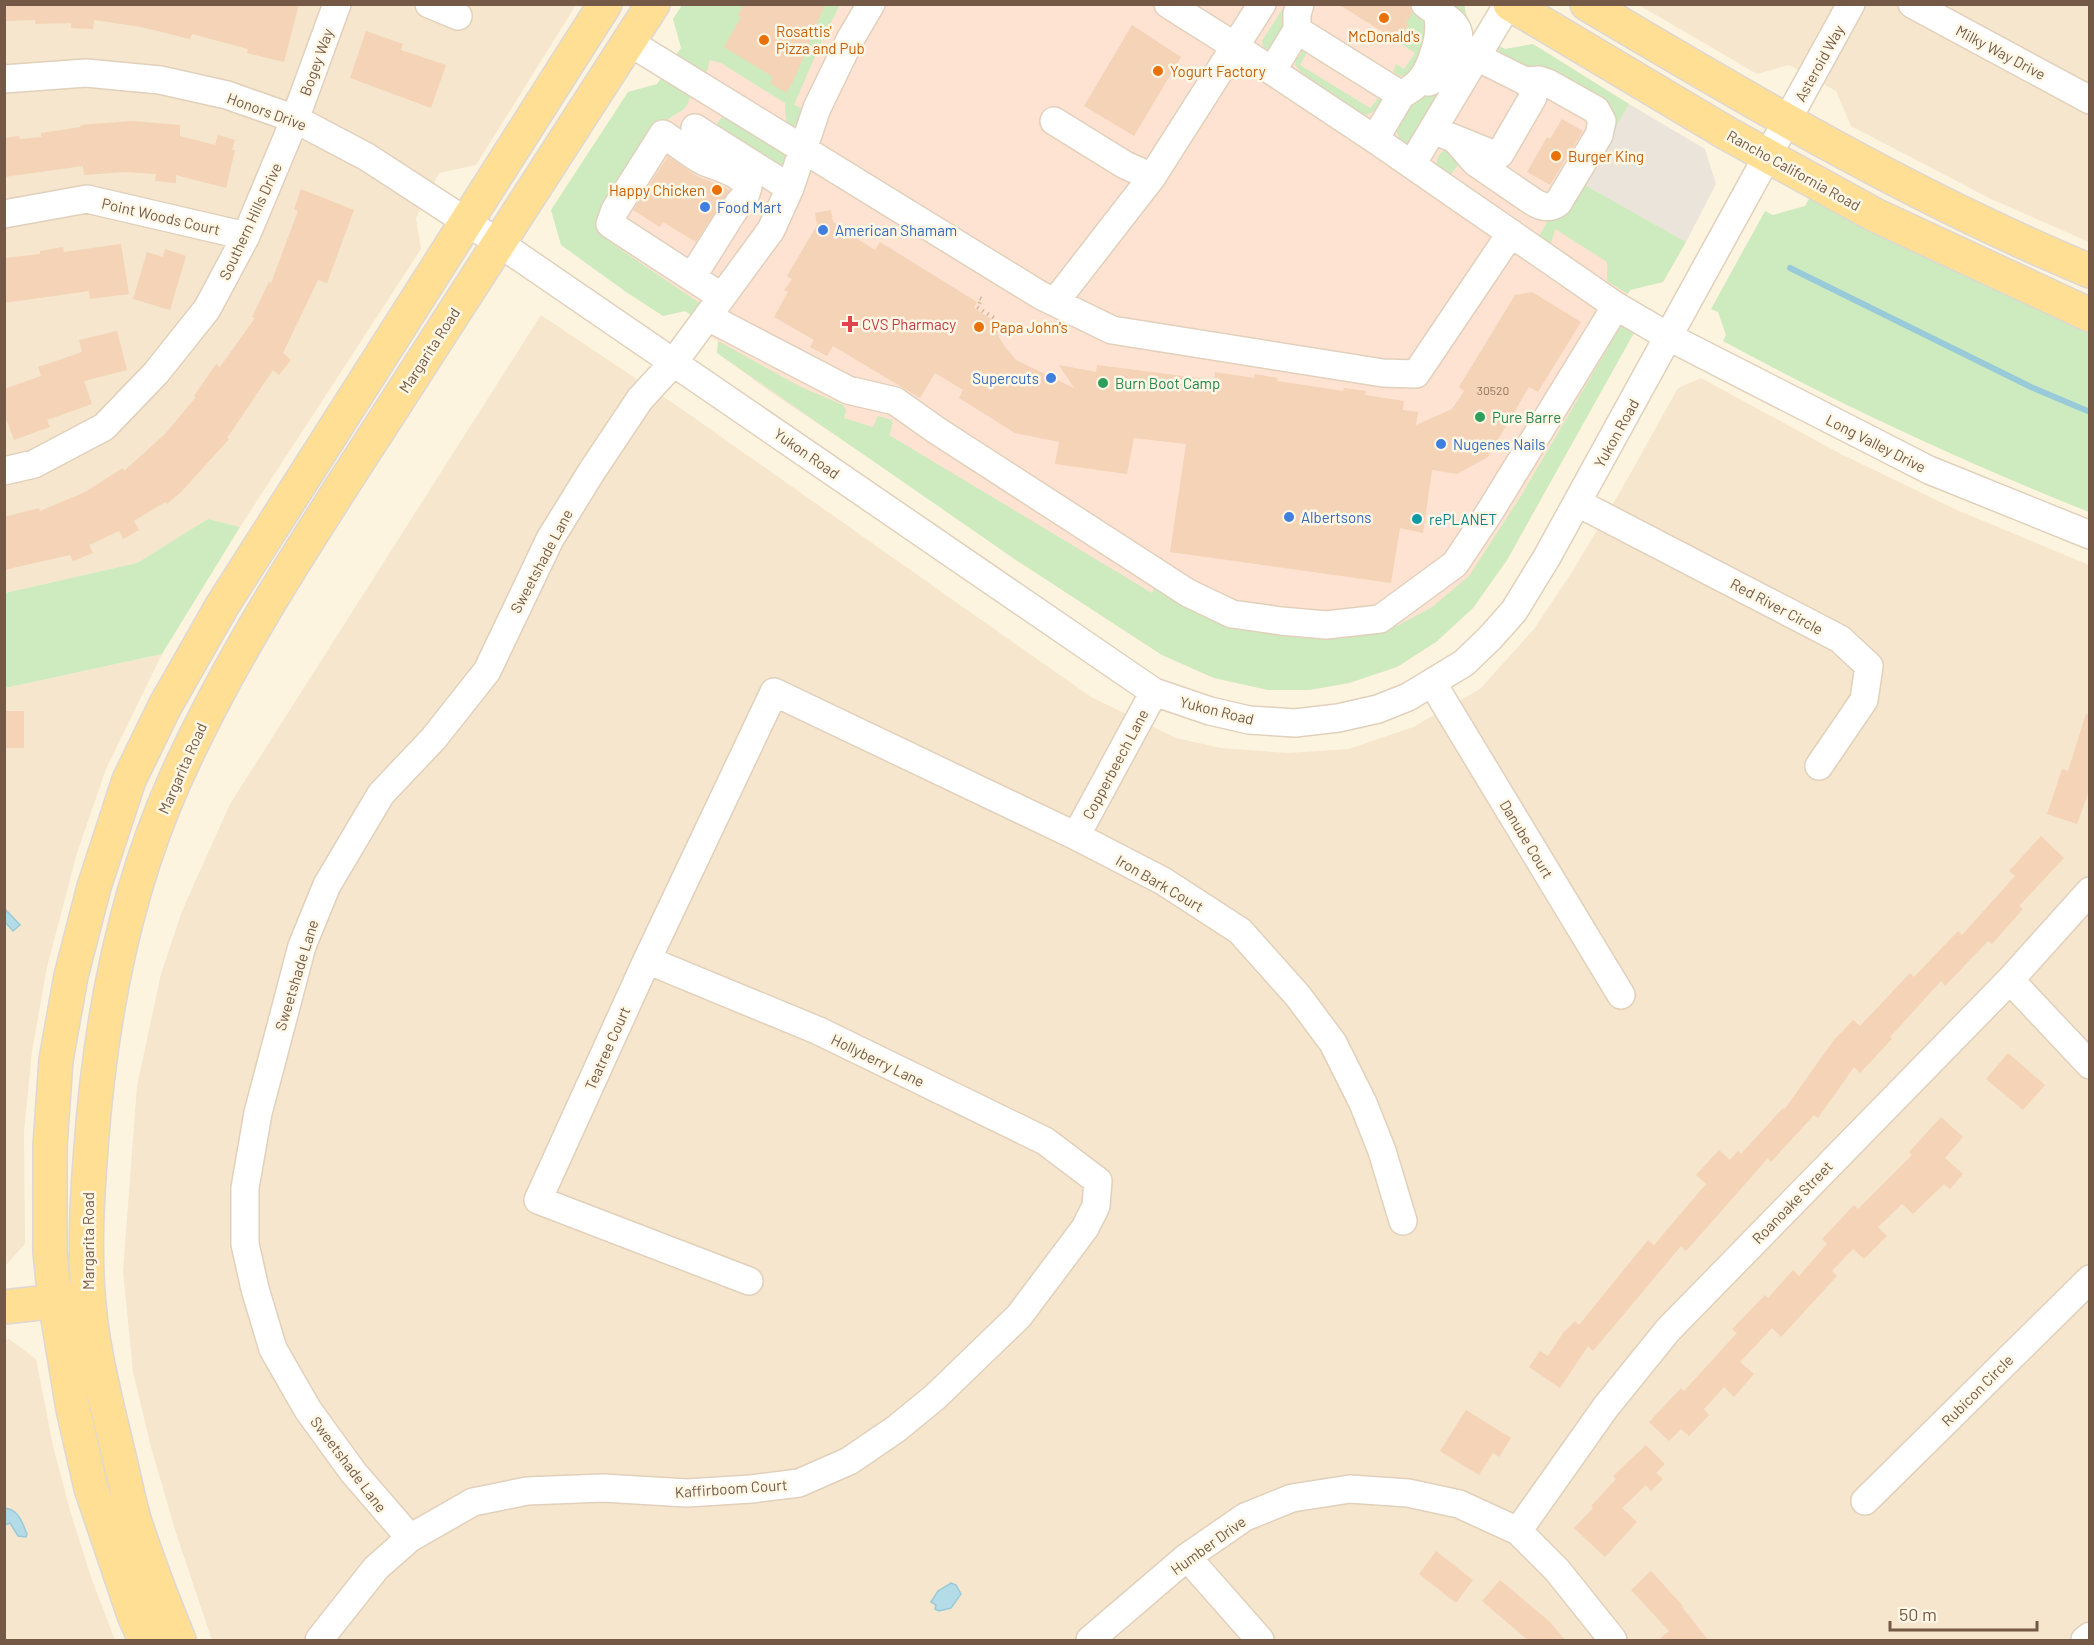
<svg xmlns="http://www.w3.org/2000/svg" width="2094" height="1645" font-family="Barlow,sans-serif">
<rect width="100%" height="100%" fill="#fdf4df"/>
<path fill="#f5e6cd" d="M4 5H576L476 165 439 173 416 218 421 249 240 527 208 519 137 563 5 593Z
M1639 5H2089V242L1991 199 1851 126 1836 91 1796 69 1789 65 1757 74Z
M541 315 683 410 1091 697 1176 738 1221 748 1288 753 1349 749 1413 727 1480 689 1534 629 1572 572 1624 485 1678 388 1701 378 1839 453 1957 510 2089 565V1640H212L176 1533 151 1447 133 1372 123 1271 137 1086 161 974 182 911 230 804Z
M162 654 106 769 77 853 47 967 32 1051 24 1132 25 1244 5 1266V688Z
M9 1339 36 1359 53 1446 71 1514 92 1580 115 1640H5L4 1340Z"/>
<path fill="#fee3d2" d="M1464 4 1471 31 1505 49 1533 44 1629 104 1583 184 1686 242 1663 282 1630 290 1628 294 1614 319 1635 331 1507 560 1473 608 1436 642 1397 667 1349 683 1309 690H1268L1214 678 1162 655 1013 558 892 473 772 393 717 353 718 341 710 337 693 316 685 311 663 316 582 260 579 246 675 88 731 5Z"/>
<path fill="#ebe4db" d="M1629 104 1705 149 1716 184 1686 242 1583 184Z"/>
<path fill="#cdebbe" d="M682 5H840L824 36 794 105 807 110 797 129C783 126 786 115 785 103L721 63 710 60 707 71 705 72 676 55 681 48 673 19Z
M1285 5H1294L1272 51 1263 48 1262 41Z
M1436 5H1464L1470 31 1477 34 1409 146 1400 140 1396 130Z
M1416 7 1432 29 1410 76H1400L1393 72 1396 64 1404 69 1415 53 1398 42 1408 26 1405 23Z
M1533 44 1629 104 1583 184 1686 242 1663 282 1630 290 1628 294 1607 281V262L1555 229 1551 244 1539 236 1547 222 1459 164 1448 178 1439 172C1435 162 1436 155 1446 149L1538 211 1608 130 1588 97 1523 64H1512L1498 58 1499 46 1505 49Z
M1303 50 1307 53 1300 65 1370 108 1380 96 1383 99 1377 109 1367 115 1360 113 1301 72 1295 65 1296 60Z
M662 77 690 96C688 112 676 112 666 121L609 209 605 233 617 247 701 304 693 316 685 311 663 316 626 292 561 245 551 210 628 92 657 84Z
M722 117H727L788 155 784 172 757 157 760 152 713 129Z
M1810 197 2027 304 2089 330V512C1964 462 1842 406 1723 341L1726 335 1718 312 1711 309 1765 211 1773 215 1805 206Z
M1622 324 1635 331 1507 560 1473 608 1436 642 1397 667 1349 683 1309 690H1268L1214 678 1162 655 1013 558 717 353 718 341 799 386 843 405 846 410 844 418 873 427 878 416 892 420 893 423 889 435 1152 593 1157 584 1347 633 1397 626 1432 607 1469 576 1522 494Z
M208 519 240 527 162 654 5 688V593L137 563Z"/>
<path fill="#b3dce7" stroke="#99cad9" stroke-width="1.5" d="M4 908 20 925 13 931 5 922Z
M5 1508C19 1510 22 1522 27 1534L26 1537 18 1536 10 1523 5 1525Z
M951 1583 956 1585 961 1594 951 1608 939 1611 935 1609 936 1605 931 1602 938 1591Z"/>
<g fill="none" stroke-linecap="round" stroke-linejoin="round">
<path stroke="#99cad9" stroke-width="6" d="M1790 268 2031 387 2090 412"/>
</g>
<path fill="#f4d3b6" d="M4 4H299L284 62 247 53 248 49 192 34 190 39 141 27 94 20 93 29 71 28V23L35 24V20L4 21Z
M744 4H825L794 80 786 93 770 83 773 77 724 47 741 17 738 15Z
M1338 4H1410L1412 13 1406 24 1408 25 1400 38 1397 35 1394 39Z
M1132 25 1181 57 1134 136 1084 106Z
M366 31 403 44 401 50 446 65 431 108 350 78Z
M1562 119 1583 131 1550 185 1527 172 1547 137 1550 139Z
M132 121 180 125V136L215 145 218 135 235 140 232 150H235L226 188 176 175V183L155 181 156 174 125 172 84 175 83 166 4 177V138L19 136 20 139 41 137V133L81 127 80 125Z
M668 156 695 175 730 190 696 242 663 222 660 227 633 210Z
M301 189 354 210 327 283 318 280 283 353 291 360 279 375 273 370 227 438 229 439 182 491 167 504 165 502 134 521 139 530 123 539 119 531 89 545 93 553 73 561 70 555 4 570V517L39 508 40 511 85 492 123 468 124 471 165 434 196 397 194 396 216 364 220 367 255 318 252 317 269 282 271 283 298 211 294 209Z
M831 210 833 222 852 232 851 235 875 250 880 242 977 302 974 308 996 322 999 337 1005 347 1016 360 1074 388 1059 365 1096 372 1097 365 1214 380 1215 372 1254 378 1255 374 1278 378 1277 381 1324 388 1343 391 1344 388 1366 391 1365 395 1404 401 1403 410 1418 412 1416 425 1452 409 1464 391 1459 387 1515 295 1532 292 1581 322 1538 392 1529 387 1488 457 1457 474 1432 470 1423 533 1400 528 1391 583 1170 552 1186 444 1134 438 1127 474 1055 464 1059 442 1015 433 959 398 963 390 935 373 920 398 833 346 827 356 810 347 814 340 774 317 788 292 784 290 792 279 787 276 817 225 815 213Z
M121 244 129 294 90 299 89 291 4 303V258L40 254V251L63 247 64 252Z
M165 249 186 256 170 310 133 299 147 252 163 257Z
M117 331 127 370 84 381 92 404 47 420 50 427 14 440 4 413V389L41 376 38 367 82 352 79 340Z
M4 711H24V748H4Z
M2086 714 2090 715V788L2077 824 2047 814 2062 769 2068 771Z
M2041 836 2064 858 2019 906 2023 909 1992 944 1988 941 1945 986 1941 981 1890 1037 1892 1039 1860 1073 1854 1067 1818 1118 1814 1115 1771 1162 1768 1158 1686 1251 1681 1246 1593 1351 1588 1346 1560 1388 1529 1367 1540 1351 1548 1356 1563 1333 1575 1321 1579 1325 1648 1240 1654 1245 1706 1184 1696 1175 1719 1150 1730 1160 1738 1151 1741 1154 1783 1108 1784 1110 1834 1040 1853 1020 1860 1026 1910 973 1914 977 1958 931 1962 935 2015 876 2009 871Z
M2008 1053 2045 1085 2023 1110 1986 1079Z
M1941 1117 1963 1137 1945 1158 1963 1174 1950 1189 1944 1184 1913 1214 1902 1204 1878 1227 1887 1236 1864 1259 1853 1249 1832 1271 1837 1276 1781 1337 1772 1328 1740 1362 1754 1374 1734 1397 1724 1387 1704 1409 1709 1415 1689 1436 1681 1429 1669 1441 1649 1422 1681 1388 1684 1391 1737 1333 1732 1329 1765 1295 1768 1298 1793 1270 1799 1276 1827 1244 1822 1239 1854 1205 1858 1209 1912 1155 1909 1152Z
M1466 1410 1511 1438 1499 1457 1493 1453 1479 1475 1440 1451Z
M1646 1445 1665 1464 1656 1473 1663 1479 1651 1491 1646 1485 1622 1508 1637 1522 1605 1557 1574 1528 1593 1508 1591 1506 1616 1479 1613 1476Z
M1436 1551 1473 1580 1456 1603 1419 1574Z
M1651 1571 1683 1606 1682 1607 1709 1641H1657L1669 1631 1631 1590Z
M1500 1580 1550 1622 1566 1641H1529L1482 1601Z"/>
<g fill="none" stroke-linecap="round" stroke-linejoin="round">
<defs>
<path id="minor" d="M429 4 458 16
M1168 4 1236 47 1376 140 1616 306 1669 337 1929 470 2090 535
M1912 4 2090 100
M1297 30V14L1300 4
M629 42 1040 295 1112 330 1383 373 1416 374 1511 233
M1272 71 1297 30 1401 95 1382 127 1376 140
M4 79 86 73 160 80 227 95 295 119 367 157 499 243 1154 692 1210 711 1249 720 1295 723 1338 718 1378 709 1408 697 1464 663 1490 638 1514 611 1547 557 1851 4
M1429 82C1440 77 1444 71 1450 61 1467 34 1459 23 1432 9
M1401 95C1408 91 1415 87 1420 81 1431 68 1445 29 1436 13 1433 9 1429 7 1425 4
M1054 121 1125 165 1152 177
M695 128 790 188
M1433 130 1495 155 1500 154 1533 97C1533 89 1532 87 1525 81L1477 57
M1455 139 1475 162 1532 201C1541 207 1549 209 1558 203L1599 135 1602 121 1596 110 1548 83 1539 80 1525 81
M1412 164 1508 4
M4 214 87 199 246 236
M692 277 738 204 745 196 748 187C739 171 718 168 703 161 689 154 676 142 663 134L615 210 610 224 722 297
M1055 302 1152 177 1262 4
M708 317 848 390 895 401 936 430 1188 593 1232 614 1281 621 1326 625 1380 619 1455 564 1489 513 1616 306
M4 471 34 464 104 427 156 373 207 309 246 236 295 119 337 4
M1578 503 1840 639 1869 666 1864 700 1819 766
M1433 684 1621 995
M1076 836 1154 692
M2010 980 2090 1065
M749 1281 538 1200 647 960 774 692 1076 836 1163 881 1240 931 1298 996 1333 1043 1363 1103 1382 1151 1403 1221
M1865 1501 2090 1279
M1518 1531 1605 1408 1668 1330 2010 980 2090 891
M410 1538 353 1472 308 1410 273 1349 255 1289 245 1244V1188L258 1113 302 946 327 885 381 794 434 738 487 671 550 539 592 471 640 399 674 362 771 230 790 188 817 108 851 38 871 4
M1187 1557 1260 1640
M319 1640 376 1568 410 1538 473 1502 527 1491 603 1488 687 1493 751 1489 799 1483 849 1461 896 1429 935 1397 1019 1316 1085 1228 1096 1206 1098 1181 1045 1141 819 1031 647 960
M1090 1640 1187 1557 1245 1517 1292 1498 1350 1489 1408 1493 1459 1504 1518 1531 1557 1570 1613 1640
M2085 1640 2090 1636"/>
<path id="major" d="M1510 4 1728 134 1875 215 2090 315
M1587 4C1750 101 1914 198 2090 271
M4 1307 75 1299
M145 1640 134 1615 91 1488 73 1409 55 1301 50 1252V1146L56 1060 71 976 94 887 129 780 165 706 222 606 605 4
M179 1640C163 1601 148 1562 135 1522 128 1499 124 1475 118 1452 109 1414 99 1376 93 1337 83 1275 86 1211 91 1148 100 1022 123 896 175 780 230 657 306 542 379 429 469 287 562 146 653 4"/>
</defs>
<use href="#minor" stroke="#e1d0bb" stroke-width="30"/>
<use href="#major" stroke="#ded7d3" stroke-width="36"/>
<path stroke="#d8b699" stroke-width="4" stroke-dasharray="1.5 4.5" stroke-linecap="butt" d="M980 298 982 299 977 307 997 320"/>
<use href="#minor" stroke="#fff" stroke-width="27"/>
<use href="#major" stroke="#ffdf94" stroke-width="33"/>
</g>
<g fill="#e8710a" stroke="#fff7e6" stroke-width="2">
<circle cx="1384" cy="18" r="6"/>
<circle cx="764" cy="40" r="6"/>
<circle cx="1158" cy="71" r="6"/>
<circle cx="1556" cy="156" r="6"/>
<circle cx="717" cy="190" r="6"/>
<circle cx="979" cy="327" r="6"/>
</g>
<g fill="#3f7fe0" stroke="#fff7e6" stroke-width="2">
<circle cx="705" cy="207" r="6"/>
<circle cx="823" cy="230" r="6"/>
<circle cx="1051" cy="378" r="6"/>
<circle cx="1441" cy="444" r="6"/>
<circle cx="1289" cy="517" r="6"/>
</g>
<path fill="#e0444e" stroke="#fff7e6" stroke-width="2" d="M847 315h6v6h6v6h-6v6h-6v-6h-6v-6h6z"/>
<g fill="#2e9e5b" stroke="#fff7e6" stroke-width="2">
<circle cx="1103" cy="383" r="6"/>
<circle cx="1480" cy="417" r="6"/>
</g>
<circle fill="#0f9aa8" stroke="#fff7e6" stroke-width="2" cx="1417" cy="519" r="6"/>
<g text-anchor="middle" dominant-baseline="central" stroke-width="5" stroke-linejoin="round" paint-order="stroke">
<g font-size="12" fill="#947862">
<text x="1493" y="390">30520</text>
</g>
<g font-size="15" fill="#c56008" stroke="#fff7e6" text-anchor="start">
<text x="776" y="31">Rosattis'<tspan x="776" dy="17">Pizza and Pub</tspan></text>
<text x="1384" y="36" text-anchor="middle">McDonald's</text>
<text x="1170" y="71">Yogurt Factory</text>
<text x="1568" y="156">Burger King</text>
<text x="705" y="190" text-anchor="end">Happy Chicken</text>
<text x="991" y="327">Papa John's</text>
</g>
<g font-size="15" fill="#745a46" stroke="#fff7e6">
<text transform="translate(2001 52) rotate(28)">Milky Way Drive</text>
<text transform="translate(316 62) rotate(-70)">Bogey Way</text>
<text transform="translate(1819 63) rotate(-61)">Asteroid Way</text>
<text transform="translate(267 111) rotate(20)">Honors Drive</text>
<text transform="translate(1794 170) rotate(29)">Rancho California Road</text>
<text transform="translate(161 216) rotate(13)">Point Woods Court</text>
<text transform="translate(250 221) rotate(-65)">Southern Hills Drive</text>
<text transform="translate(429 350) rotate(-57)">Margarita Road</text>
<text transform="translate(1616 433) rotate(-61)">Yukon Road</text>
<text transform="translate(1876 443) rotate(27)">Long Valley Drive</text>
<text transform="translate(807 453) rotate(35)">Yukon Road</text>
<text transform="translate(541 561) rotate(-62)">Sweetshade Lane</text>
<text transform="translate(1777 606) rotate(28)">Red River Circle</text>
<text transform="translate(1217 710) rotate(14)">Yukon Road</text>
<text transform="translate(1115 764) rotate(-62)">Copperbeech Lane</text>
<text transform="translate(182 768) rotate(-66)">Margarita Road</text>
<text transform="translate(1527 839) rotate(59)">Danube Court</text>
<text transform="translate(1160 883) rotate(30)">Iron Bark Court</text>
<text transform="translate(296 975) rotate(-73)">Sweetshade Lane</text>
<text transform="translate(607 1048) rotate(-66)">Teatree Court</text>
<text transform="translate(878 1060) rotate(26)">Hollyberry Lane</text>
<text transform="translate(1792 1202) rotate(-46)">Roanoake Street</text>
<text transform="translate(88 1241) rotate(-90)">Margarita Road</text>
<text transform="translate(1977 1390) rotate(-45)">Rubicon Circle</text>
<text transform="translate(349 1464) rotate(53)">Sweetshade Lane</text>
<text transform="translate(731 1488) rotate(-4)">Kaffirboom Court</text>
<text transform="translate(1208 1545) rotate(-36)">Humber Drive</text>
</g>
<g font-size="15" fill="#366cbe" stroke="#fff7e6" text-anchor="start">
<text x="717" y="207">Food Mart</text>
<text x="835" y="230">American Shamam</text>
<text x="1039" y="378" text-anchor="end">Supercuts</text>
<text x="1453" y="444">Nugenes Nails</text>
<text x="1301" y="517">Albertsons</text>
</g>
<g font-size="15" fill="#be3a42" stroke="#fff7e6" text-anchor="start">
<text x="862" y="324">CVS Pharmacy</text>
</g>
<g font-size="15" fill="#27864d" stroke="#fff7e6" text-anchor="start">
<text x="1115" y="383">Burn Boot Camp</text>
<text x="1492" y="417">Pure Barre</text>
</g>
<g font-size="15" fill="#0d838f" stroke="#fff7e6" text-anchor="start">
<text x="1429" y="519">rePLANET</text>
</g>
</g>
<rect width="2094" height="1645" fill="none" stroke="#745a46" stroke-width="12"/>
<path d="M1890 1621v9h147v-9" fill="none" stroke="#745a46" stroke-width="3"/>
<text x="1899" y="1621" font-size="18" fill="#745a46" stroke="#fff7e6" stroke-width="4.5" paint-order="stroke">50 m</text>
</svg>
